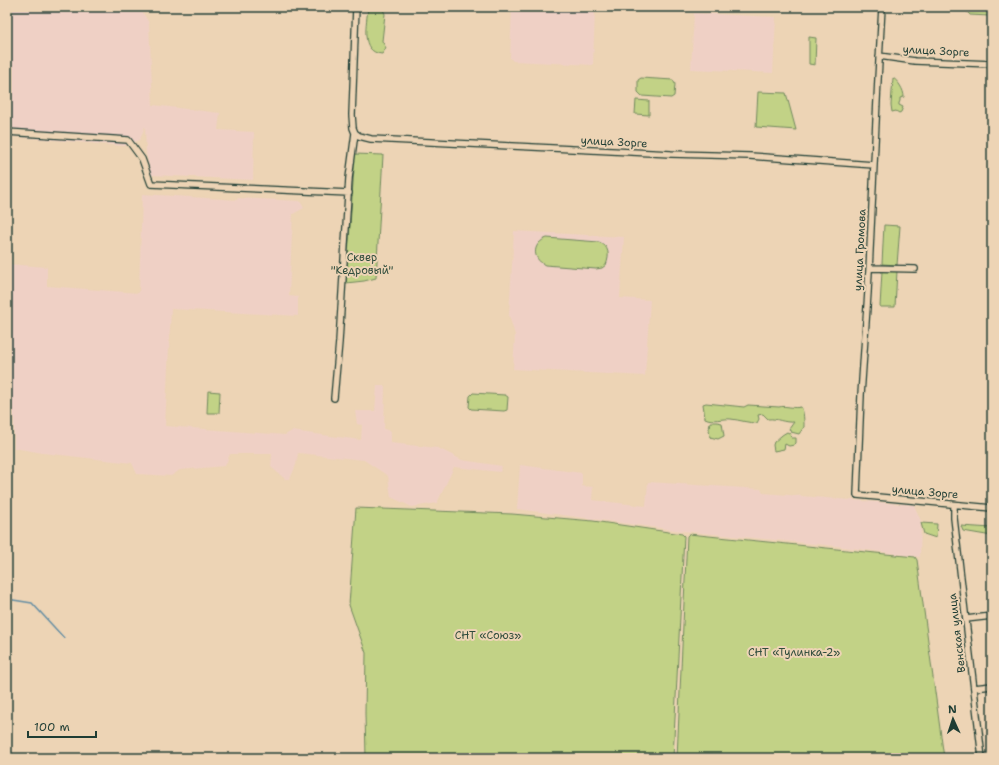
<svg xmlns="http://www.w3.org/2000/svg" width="999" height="765" font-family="'Shantell Sans',sans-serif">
<rect width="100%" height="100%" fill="#edd4b5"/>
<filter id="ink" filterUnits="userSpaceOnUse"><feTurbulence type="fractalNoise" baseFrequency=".025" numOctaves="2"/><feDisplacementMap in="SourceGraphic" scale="8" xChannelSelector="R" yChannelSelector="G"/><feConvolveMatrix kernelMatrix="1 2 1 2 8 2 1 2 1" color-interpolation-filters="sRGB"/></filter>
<g filter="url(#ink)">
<path fill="#efd0c5" d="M7 7H28L34 11 93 9 94 7 140 8 149 23 153 105 220 113 218 130 254 132 253 180 151 175 146 153 145 126 140 140 124 146 7 136Z
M512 7H552L595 9 593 65 513 61 510 58Z
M694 13 776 17 773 73 691 69Z
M142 194 238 200 237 198 300 201 304 208 293 214 289 296 298 297V316L171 309 165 426 285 435 292 431 361 440 362 425 357 424 355 411H375L377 386H385L384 429 391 431 390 443 438 448 462 460 502 466 500 472 454 467 437 503 412 507 391 497 388 476 364 460 298 453 296 465 290 479H285L271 467 272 454H230L225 466 180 470 171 476 137 474 132 463 43 453 14 448V417H7V264L47 267V286L139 293Z
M514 231 624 237 620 298 650 300 645 376 513 369 515 335 509 315Z
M520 465 582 473V486L593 487 592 500 646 506 648 482 761 489 763 493 914 505 921 521 920 557 836 546 682 531 517 509Z"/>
<path fill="#c2d286" stroke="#70885d" d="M368 7 376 9 382 7 385 14 382 41 386 48 382 54C359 52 367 23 368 7Z
M963 7H989V16L970 15Z
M809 37 816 38 815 65 809 64Z
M641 78 673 80 675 84 674 96 671 98 642 96 638 92V80Z
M893 78C898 81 904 90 904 97L900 98V101L899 103V105L903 107 901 112 899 113 896 111 892 112 891 105Z
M758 92 786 93 796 130 756 127Z
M636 100 649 101V115L635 114Z
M355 154 383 155 376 278 364 281 346 283Z
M884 225 900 226 897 265 882 264Z
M547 238 599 242C609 246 610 255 606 265L602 268 596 269 545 265C531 258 533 243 547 238Z
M882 271H897L895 307H880Z
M208 391 220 392 219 413H207Z
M473 393 505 395 508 397 507 410 504 411 471 409 469 407 470 396Z
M706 403 744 407 748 405 779 407C786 405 793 409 801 407 804 411 804 422 804 427L799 434 791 432 789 429 794 422C784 423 777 418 768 419L763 414 758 415 759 419 757 423C748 423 740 420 731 419 722 418 713 422 705 418L703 404Z
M710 422H717L722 423 724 436 718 439 710 437 709 429Z
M787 432 791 434 790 436 792 438H796V443L794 445 789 446 785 444 784 449 774 451 773 445 774 442C778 439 781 435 787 432Z
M356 508 512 514 593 521 682 534 684 536 673 758H366L365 713 366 653 349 605Z
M921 523 937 524 936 538 924 534Z
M961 526 992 528V536L963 531Z
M689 534 915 557 917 560 944 758H677L687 536Z"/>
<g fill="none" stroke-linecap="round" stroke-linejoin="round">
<path stroke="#648da3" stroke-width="1.5" d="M7 599 32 603 64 638"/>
<defs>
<path id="street" d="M882 7 878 79 868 292 861 395 857 495 992 508
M879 56 915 61 992 64
M7 132 128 140 142 159 151 184 349 193
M355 133 359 136 371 139 671 154 750 156 874 165
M870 268 915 269
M334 398 339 342 349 178 355 133 353 128 352 115 356 7
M954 505V518L982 758
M966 619 992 616
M974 688 992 686"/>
</defs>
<use href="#street" stroke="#1f3d34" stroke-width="8"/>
<use href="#street" stroke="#edd4b5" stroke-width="5.5"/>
</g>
</g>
<g text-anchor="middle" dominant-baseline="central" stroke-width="4" stroke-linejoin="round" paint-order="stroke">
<g font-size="11" fill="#1f3d34" stroke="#edd4b5">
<text transform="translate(936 51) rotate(3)">улица Зорге</text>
<text transform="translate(614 142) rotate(3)">улица Зорге</text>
<text transform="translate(860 250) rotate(-87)">улица Громова</text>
<text transform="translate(925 492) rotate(5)">улица Зорге</text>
<text transform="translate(957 633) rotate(-97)">Венская улица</text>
</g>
<g font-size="11" fill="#2f4c3c" stroke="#edd4b5">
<text x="362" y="257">Сквер<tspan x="362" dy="13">"Кедровый"</tspan></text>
<text x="488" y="635">СНТ «Союз»</text>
<text x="794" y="652">СНТ «Тулинка-2»</text>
</g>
</g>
<rect width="999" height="765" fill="none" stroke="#edd4b5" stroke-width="24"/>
<rect x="12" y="12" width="975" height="741" fill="none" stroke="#1f3d34" stroke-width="1.5" filter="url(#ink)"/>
<g transform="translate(953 719) rotate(357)" stroke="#edd4b5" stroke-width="3" paint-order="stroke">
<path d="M0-3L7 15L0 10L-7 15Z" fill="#1f3d34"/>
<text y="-6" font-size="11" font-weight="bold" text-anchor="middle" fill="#1f3d34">N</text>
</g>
<path d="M28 731v6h68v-6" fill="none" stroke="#1f3d34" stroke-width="2"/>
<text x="34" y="731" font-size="12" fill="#1f3d34" stroke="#edd4b5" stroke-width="3" paint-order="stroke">100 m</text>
</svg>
